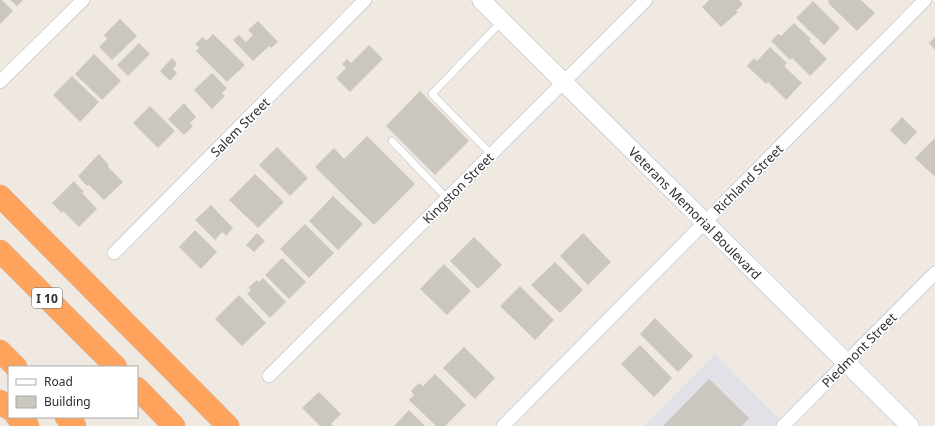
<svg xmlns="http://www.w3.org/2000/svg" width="935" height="426" font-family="'Noto Sans',sans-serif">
<rect width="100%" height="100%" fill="#efe9e1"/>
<path fill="#e3e1e8" d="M715 354 786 426H644Z"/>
<path fill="#cbc7bf" d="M0 0H2L13 11 0 24Z
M10 0H23L17 6Z
M709 0H739L743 4 736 11 738 12 721 27 702 7Z
M828 0H861L875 13 857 31 828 3 829 2Z
M813 1 840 28 824 45 796 18Z
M120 19 137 36 112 60 99 47 107 39 104 35Z
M258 21 278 42 271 48 269 46 253 61 233 40 239 35 246 42 253 35 248 30Z
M794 23 811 39 809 41 827 59 810 76 792 58 790 60 771 41 778 34 781 36Z
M213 34 245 65 227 82 196 51 199 48 195 44 203 37 206 41Z
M935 37V50L929 43Z
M139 43 150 54 128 76 117 65Z
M369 45 383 59 350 92 336 78 346 68 342 64 347 59 351 63Z
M770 47 787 63 784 66 802 83 786 100 768 82 766 84 747 66 754 58 757 61Z
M94 54 121 81 102 100 75 74Z
M172 58 177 64 173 69 177 73 170 81 160 71Z
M212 73 227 88 222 93 225 96 212 109 194 90Z
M72 76 99 102 80 122 53 95Z
M420 91 469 141 435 175 386 126Z
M184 103 196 117 190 123 193 126 184 135 168 119Z
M150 106 175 131 158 148 133 123Z
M902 117 917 132 905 145 890 130Z
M367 136 415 184 374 225 315 167 334 148 344 159Z
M935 138V177L915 158Z
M277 147 308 178 290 196 259 165Z
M99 154 109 165 108 167 123 182 104 200 89 185 87 186 78 176Z
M255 174 284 202 258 228 229 200Z
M74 181 84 192 82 193 97 209 79 227 63 211 62 213 52 203Z
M333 196 363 224 338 250 309 221Z
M211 205 233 228 226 236 222 232 215 240 195 220Z
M305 224 334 253 309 278 280 249Z
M195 230 217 252 201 269 179 247Z
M257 233 265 241 254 252 246 245Z
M583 233 611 262 588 285 560 256Z
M474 237 502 265 478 289 450 261Z
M282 258 306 282 289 299 265 275Z
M555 262 583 290 560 313 531 285Z
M444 264 471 291 447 315 420 289Z
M263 278 286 302 270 318 247 294 251 290 248 288 257 280 259 282Z
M520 286 554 320 535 340 500 306Z
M239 295 266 323 242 346 215 319Z
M655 318 693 356 678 372 640 334Z
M640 345 672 378 654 397 621 364Z
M464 347 495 378 475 399 443 368Z
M435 374 466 405 445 426H436L409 400 414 395 411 391 419 383 423 386Z
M709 379 749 418 742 426H663Z
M319 392 341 414 331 424 333 426H320L302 408Z
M409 410 425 426H394Z"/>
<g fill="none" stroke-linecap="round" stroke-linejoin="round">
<defs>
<path id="lane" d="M392 141 439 190 447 199
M492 155 432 94 502 21"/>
<path id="street" d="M0 82 83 0
M114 253 365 0
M269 376 646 0
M503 426 925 0
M783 426 935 273"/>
<path id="secondary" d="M481 0 910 426"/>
<path id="highway" d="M0 196 228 426
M0 251 116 367
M0 351 16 367
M137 388 174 426
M0 401 9 409
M17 417 28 426
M66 417 75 426"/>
</defs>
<use href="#lane" stroke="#b4b7c1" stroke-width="8"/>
<use href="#street" stroke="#b4b7c1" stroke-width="14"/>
<use href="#secondary" stroke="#b4b7c1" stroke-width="19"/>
<use href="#highway" stroke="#c9c9c9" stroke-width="23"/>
<use href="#lane" stroke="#fff" stroke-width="7"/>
<use href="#street" stroke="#fff" stroke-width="13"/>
<use href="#secondary" stroke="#fff" stroke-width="18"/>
<use href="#highway" stroke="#ffa35c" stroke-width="22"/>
</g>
<g text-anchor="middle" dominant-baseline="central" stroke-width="3.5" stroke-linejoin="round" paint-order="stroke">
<rect fill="#fff" stroke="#6d6d6d" stroke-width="1" x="32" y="288" width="30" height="20" rx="3"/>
<g font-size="12" font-weight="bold" fill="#2e2e2e">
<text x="47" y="298">I 10</text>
</g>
<g font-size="13" fill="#2e2e2e" stroke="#fff">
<text transform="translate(240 127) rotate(-45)">Salem Street</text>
<text transform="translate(748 179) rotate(-45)">Richland Street</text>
<text transform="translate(458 188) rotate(-45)">Kingston Street</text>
<text transform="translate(695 213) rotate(45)">Veterans Memorial Boulevard</text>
<text transform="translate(859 350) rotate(-45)">Piedmont Street</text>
</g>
</g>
<rect x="8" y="366" width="130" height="52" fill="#ffffff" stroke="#ababab"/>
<rect x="16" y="379" width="20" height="6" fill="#ffffff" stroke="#ababab"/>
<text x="44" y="386" font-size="12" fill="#2e2e2e">Road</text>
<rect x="16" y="396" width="20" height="12" fill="#cbc7bf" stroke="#ababab"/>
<text x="44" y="406" font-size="12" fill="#2e2e2e">Building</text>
</svg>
